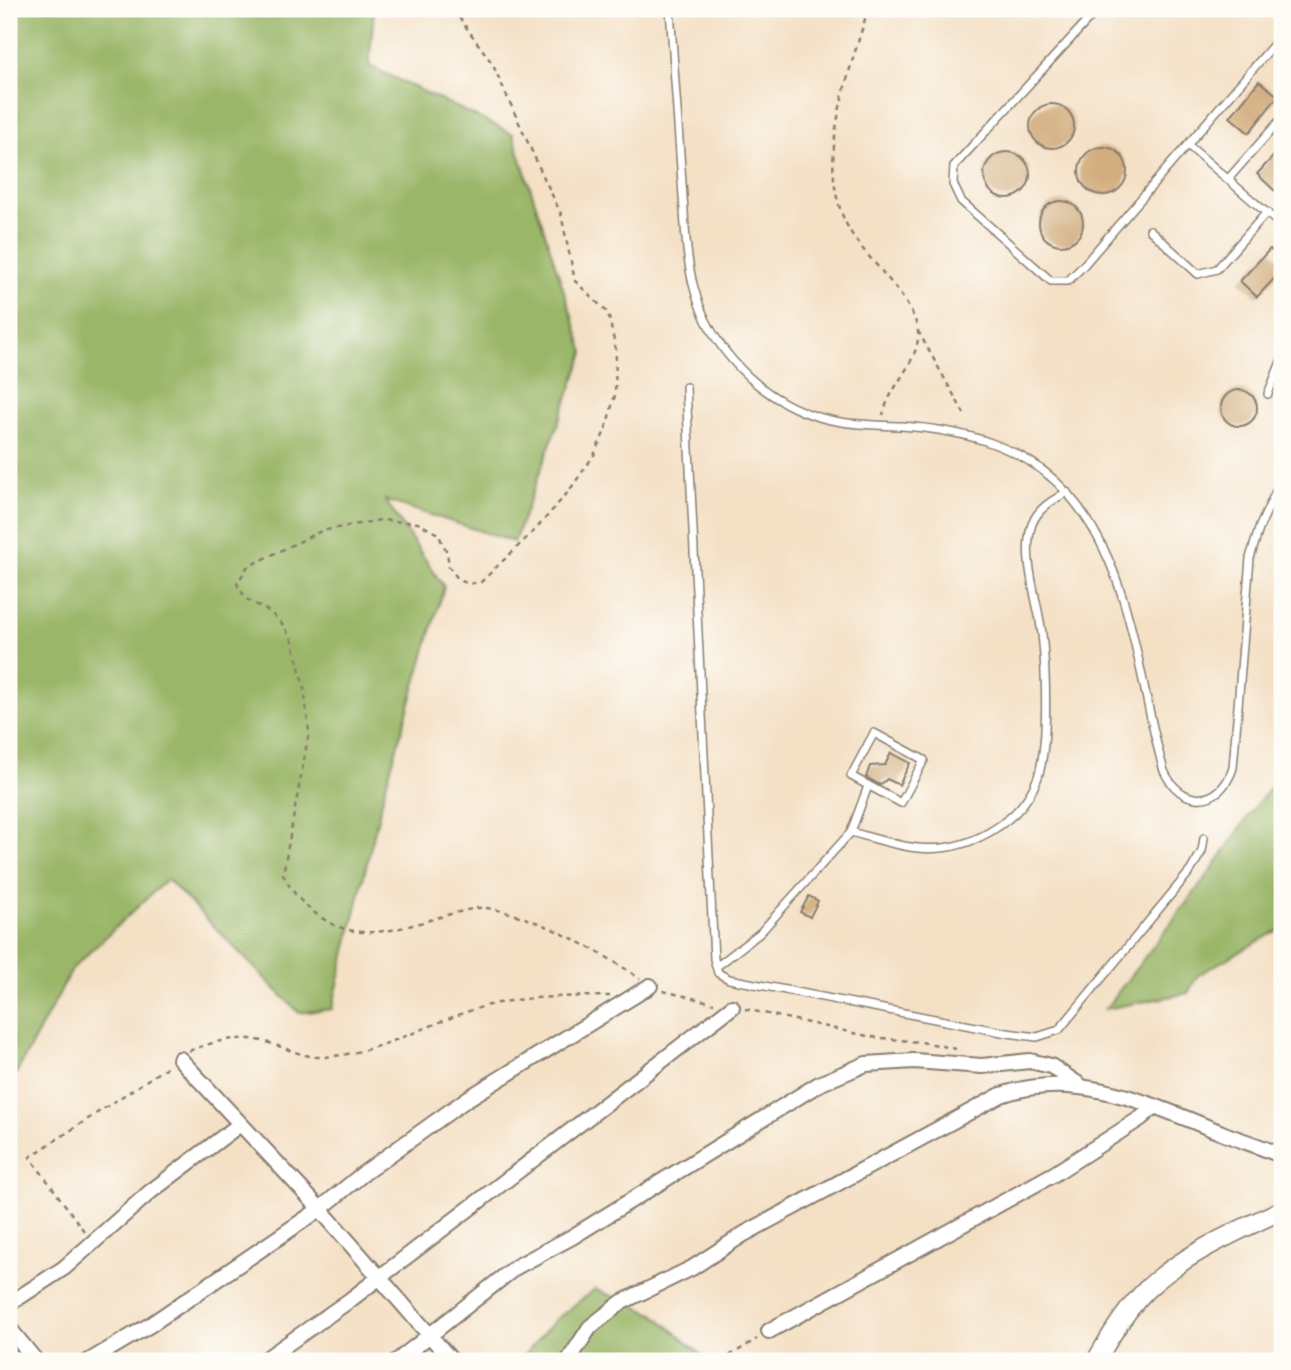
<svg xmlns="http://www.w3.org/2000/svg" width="1291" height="1370" font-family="'Playpen Sans',sans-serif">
<rect width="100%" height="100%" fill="#fdfcf7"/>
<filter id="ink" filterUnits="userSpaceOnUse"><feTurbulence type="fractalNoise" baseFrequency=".0143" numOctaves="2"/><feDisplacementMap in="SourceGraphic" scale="14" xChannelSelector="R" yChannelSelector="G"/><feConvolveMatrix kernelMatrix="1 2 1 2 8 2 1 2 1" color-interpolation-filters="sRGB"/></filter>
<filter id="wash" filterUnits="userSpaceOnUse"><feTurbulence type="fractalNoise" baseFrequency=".00686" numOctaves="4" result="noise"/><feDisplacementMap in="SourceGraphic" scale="28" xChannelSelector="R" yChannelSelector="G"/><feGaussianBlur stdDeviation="1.57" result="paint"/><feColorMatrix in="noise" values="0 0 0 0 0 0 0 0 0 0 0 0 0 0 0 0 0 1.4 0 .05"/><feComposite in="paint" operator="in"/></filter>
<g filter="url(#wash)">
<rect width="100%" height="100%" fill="#f4e0c5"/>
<path fill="#9ab667" stroke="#5b6942" stroke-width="2" d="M9 9H374L369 66 513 134 584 353 514 542 385 500 444 587 385 788 332 1009 299 1013 167 879 73 968 9 1087Z
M1282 774V928L1198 975 1188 993 1105 1009 1211 871 1256 805Z
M595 1289 654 1314 709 1361H519L554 1321Z"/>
<g id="blocks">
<path fill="#d2ad7e" d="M1259 81 1278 96 1249 133 1230 117Z
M1030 126a22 22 0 1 1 44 0a22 22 0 1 1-44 0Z
M1282 147V184L1275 191 1257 174Z
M1079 171a24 24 0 1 1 48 0a24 24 0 1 1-48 0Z
M984 175a23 23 0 1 1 46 0a23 23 0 1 1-46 0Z
M1039 223a22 22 0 1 1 44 0a22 22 0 1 1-44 0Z
M1270 249 1282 261V270L1257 297 1240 281Z
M1221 408a18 18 0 1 1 36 0a18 18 0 1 1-36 0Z
M891 753 910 763 899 785 887 779 880 785 866 777 870 766 885 765Z
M809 896 818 901 810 917 800 912Z"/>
</g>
</g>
<g filter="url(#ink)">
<use href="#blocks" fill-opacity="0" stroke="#887e70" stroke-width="2"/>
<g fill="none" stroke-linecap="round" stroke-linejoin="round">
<defs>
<path id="service" d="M670 9C674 67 678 125 682 183 685 218 685 255 694 288 710 349 761 401 822 418 848 425 874 425 901 426 963 430 1025 445 1068 494 1134 569 1137 679 1164 771 1181 808 1220 808 1233 768L1250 558 1260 526 1282 478
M1098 9 954 166 953 184 961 201 1051 281H1068L1083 266 1282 35
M1189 146 1282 226
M1229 178 1282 118
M1150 230 1198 274 1217 269 1267 212
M686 387 714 959 718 973 729 979 1007 1033 1037 1037 1059 1030 1191 870 1202 851 1204 838
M1268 394 1282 359
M874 733 924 760 901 803 851 776Z
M851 832C873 838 896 846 918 848 966 853 1021 824 1038 777 1049 743 1046 670 1042 634 1038 600 1021 557 1032 524 1038 508 1053 500 1067 492
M716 967 760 933 851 832 868 786"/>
<path id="minor" d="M180 1059 320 1209 452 1361
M9 1304 64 1268 150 1192 239 1125
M9 1328 36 1361
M769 1331 1054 1174 1141 1118 1155 1106
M89 1361 150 1325 320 1209 364 1173 467 1099 650 986
M263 1361 350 1300 732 1007
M397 1361 516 1267 572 1237 819 1084 866 1064 914 1061 982 1066 1030 1061 1051 1066 1081 1086
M568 1361 590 1327 622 1302 692 1268 744 1234 1001 1095C1077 1068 1152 1105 1222 1133 1242 1141 1263 1147 1282 1156"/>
<path id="tertiary" d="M1096 1361C1110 1336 1126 1310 1146 1290 1182 1255 1237 1231 1282 1210"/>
</defs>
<use href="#service" stroke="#887e70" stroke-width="10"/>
<use href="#minor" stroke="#887e70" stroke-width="18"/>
<use href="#tertiary" stroke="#887e70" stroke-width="21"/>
<path stroke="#887e70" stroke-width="2.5" stroke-dasharray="5 5" stroke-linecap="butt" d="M453 9 492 63 539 167 561 214 575 281 608 313 616 350 615 395 605 431 594 455 569 491 537 528 481 582 468 584 458 579 449 567 447 552 438 534 418 523 380 520 321 531 247 567 237 584 246 599 270 612 284 626 293 642 304 688 309 732 283 874C293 895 306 908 325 920 368 947 415 922 459 912 468 910 477 907 485 908 528 912 605 953 640 979
M868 9C847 83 805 180 862 248 878 268 916 306 918 332 920 362 889 386 883 415
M918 331 966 417
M663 991 714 1003
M745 1009 872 1037 928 1043 961 1050
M189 1051C211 1042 238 1035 262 1041 284 1046 301 1058 324 1057 382 1053 428 1023 482 1007 524 995 567 997 610 996
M84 1231 30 1157 170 1065
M721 1361 757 1339"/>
<use href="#service" stroke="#fff" stroke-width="7"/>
<use href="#minor" stroke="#fff" stroke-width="14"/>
<use href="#tertiary" stroke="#fff" stroke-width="18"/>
</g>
</g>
<rect width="1291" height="1370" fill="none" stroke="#fdfcf7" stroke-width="35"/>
</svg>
